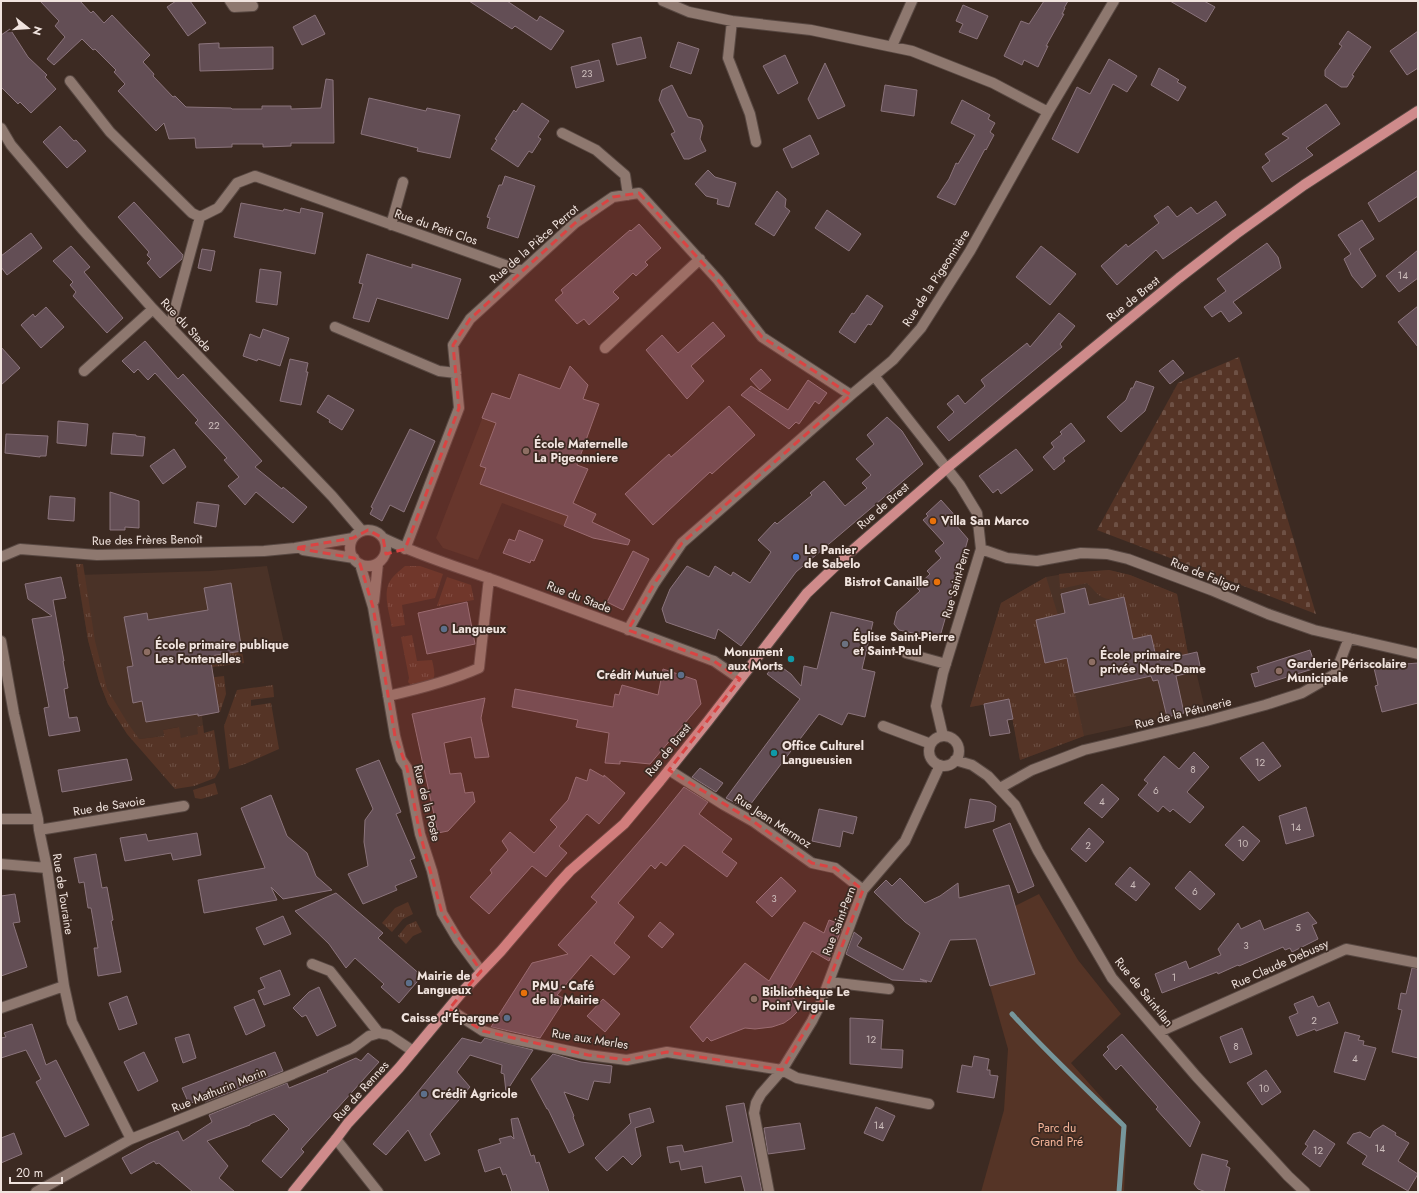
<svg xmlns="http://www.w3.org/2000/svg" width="1419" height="1193" font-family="Jost,sans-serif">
<defs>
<pattern id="grass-tufts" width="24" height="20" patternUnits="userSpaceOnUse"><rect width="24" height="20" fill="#553426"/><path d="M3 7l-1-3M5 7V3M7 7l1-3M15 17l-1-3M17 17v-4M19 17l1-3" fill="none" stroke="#6e5145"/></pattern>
<pattern id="cemetery-stones" width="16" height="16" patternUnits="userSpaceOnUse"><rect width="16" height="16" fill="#553426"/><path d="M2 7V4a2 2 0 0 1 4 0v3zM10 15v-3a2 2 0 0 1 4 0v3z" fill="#6e5145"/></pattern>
</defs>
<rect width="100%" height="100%" fill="#3c2a22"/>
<path fill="#4a3227" d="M570 366 588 385 583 399 599 404 577 465 588 469 564 526 502 503 478 560 443 548 436 538 492 393 510 399 560 389Z
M267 566 284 643 220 654 205 668 212 667 214 678H207L212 703 218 702 220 712 202 716 203 725 197 727 199 734 181 739 178 727 163 730 164 736 132 740 108 704 99 681 88 640 77 575 210 571Z
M1109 570 1130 575 1177 594 1188 654 1197 652 1201 670 1196 671 1205 709 1084 736 1020 760 1009 700 970 707 1001 603 1046 577 1069 573Z"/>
<path fill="url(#grass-tufts)" d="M76 564H83L95 641 107 689 127 722 139 739 164 736 163 730 179 727 181 738 198 734 197 727 203 725 204 733 214 730 220 769 215 778 194 786 175 789 127 734 108 704 99 681 88 640Z
M405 566H420L443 574 435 598 402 605 405 625 392 627C389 611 381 590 393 577 396 573 401 570 405 566Z
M1109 570 1130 575 1177 594 1188 654 1157 661 1151 635 1133 639 1124 597C1102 602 1102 598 1087 583L1060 589 1059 574 1069 573Z
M447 577 471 585 474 600 437 606Z
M1046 577 1058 615 1036 620 1045 662 1067 658 1084 736 1020 760 1009 700 970 707 1001 603Z
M412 635 417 661 432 660C438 685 433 680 411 685L408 682 409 678 401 637Z
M202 647 220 654 242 651 244 663 205 668Z
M224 676 226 694 220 712 218 702 211 703 207 678Z
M273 685 274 697 251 700V706L271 703 279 749 245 764 229 769 224 726 237 690Z
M215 783 218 794 201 799 195 798 193 790Z
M408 902 413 914 403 919 392 932 382 923 395 908Z
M416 921 422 932 413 936 406 944 398 936 407 925Z"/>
<path fill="url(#cemetery-stones)" d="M1239 357 1316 614 1097 530 1178 383Z"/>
<path fill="#553426" d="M1039 894 1078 960 1121 1014 1071 1063 1127 1126 1124 1192H981L1004 1110 1008 1049 990 986 1035 973 1015 906Z"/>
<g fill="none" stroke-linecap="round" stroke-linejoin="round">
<path stroke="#76969b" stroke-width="5" d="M1012 1014C1047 1053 1086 1089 1124 1126L1119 1192"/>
</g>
<path fill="#634e55" stroke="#8b747c" d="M40 1H80L91 13 93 11 104 23 112 15 150 55 143 62 154 74 153 76 173 97 175 96 186 107 231 108 232 109H262V106H291V109L321 108 326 79 333 80 334 143H291V146L263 147V144H232V147L196 148 195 138 169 139 164 123 156 131 118 91 125 84 114 72 116 70 95 49 93 50 82 39 54 65 47 59 65 37 55 26 59 21Z
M176 1H190L206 23 188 36 167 7Z
M469 1H507L537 21 540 16 564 31 551 50 515 26 512 29Z
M1044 1H1068L1064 8H1065L1062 14H1064L1046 46H1048L1038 67 1024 60 1022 65 1004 56 1021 21 1029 24Z
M1170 1H1204L1215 7 1206 22Z
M963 5 988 16 977 39 959 32 963 24 956 21Z
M315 15 325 34 302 45 293 27Z
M10 29 28 57 47 75 45 77 56 89 31 113 20 102 18 104 1 87V35Z
M1348 31 1371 47 1352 75 1354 76 1347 87H1341L1325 76V70L1342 46 1339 44Z
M1418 31V68L1407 75 1390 51Z
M641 37 646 58 617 65 612 44Z
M678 42 699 49 691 74 670 67Z
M219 43V48L273 47V69L200 71 199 44Z
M785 55 798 83 778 94 763 66Z
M1109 59 1137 76 1127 92 1113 84 1078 153 1052 139 1077 87 1090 94Z
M599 60 604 81 576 88 571 67Z
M825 63 845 106 818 119 808 99Z
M1159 68 1179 80 1177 82 1186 87 1178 101 1151 85Z
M672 85 688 117 700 120 703 126 700 139 706 151 689 159H684L671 134 675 132 659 100 662 90Z
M885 85 917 90 914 116 881 111Z
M369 98 426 111 427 108 460 115 450 158 417 151 418 148 361 134Z
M962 100 990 115 988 119 995 123 990 132 994 135 986 150 985 149 955 205 937 197 949 179 956 163 958 164 975 135 951 123Z
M522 103 549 121 538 137 541 139 532 153 529 151 518 167 491 149 497 140 495 139 514 110 516 112Z
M1326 104 1340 124 1306 148 1313 155 1272 182 1262 167 1270 161 1265 154 1289 138 1282 134Z
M60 126 74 141 76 140 86 151 67 168 43 142Z
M810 135 819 154 792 168 783 149Z
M708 170 715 177 736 183 729 207 717 204 718 199 706 196 695 184Z
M1418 170V196L1379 222 1368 203Z
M505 176 535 186 518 238 487 228 490 218 487 217 499 185H502Z
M777 191 786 199 785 207 790 211 774 236 755 224Z
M1216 201 1226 215 1163 259 1156 250 1117 285 1101 266 1126 244 1128 247 1159 223 1154 216 1168 206 1177 217 1191 207 1197 214Z
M134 202 183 255 182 259 160 278 147 263 151 259 147 255 149 252 118 217Z
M241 203 283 211 284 209 300 213 301 208 323 213 315 254 234 237Z
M827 210 861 234 849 251 815 228Z
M1362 220 1374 239 1359 249 1376 276 1362 288 1352 276 1344 259 1351 254 1338 235Z
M639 224 661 248 645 262 648 265 636 276 633 273 613 292 619 298 589 325 584 319 577 324 555 300 563 293 561 290 630 230 631 231Z
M31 233 42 248 7 275 1 267V256Z
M1267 243 1278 257 1281 268 1233 302 1242 313 1229 322 1221 311 1212 317 1204 307 1226 291 1217 279Z
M71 246 90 267 84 272 123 318 107 333 73 296 76 292 70 285 73 282 53 261Z
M1041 246 1076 274 1050 305 1016 277Z
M202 249 215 251 211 271 198 268Z
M1418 250V278L1399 292 1386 276Z
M367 254 412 268V264L461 279 448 319 377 298 369 322 353 318 363 284 359 283Z
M260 269 281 272 277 305 256 302Z
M867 295 883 306 871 325 868 324 855 343 839 332 852 313 854 314Z
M1418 306V347L1398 322Z
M46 307 64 327 41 348 21 325 33 314 35 317Z
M1059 313 1075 326 1060 344 1062 347 949 441 937 427 954 412 947 404 958 395 965 404 985 386 981 380 1027 343 1030 347Z
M713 322 725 336 691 366 704 381 687 399 646 350 662 335 678 353Z
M263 329 289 338 280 366 258 359 257 361 243 356 250 334 260 338Z
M145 341 178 379 183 374 262 461 255 467 282 489 283 487 307 507 293 523 256 492 245 505 228 486 239 477 224 460 227 458 195 423 198 420 155 373 148 380 138 369 134 373 122 361Z
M1 347 20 368 1 385Z
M290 359 308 363 306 372H308L301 405 280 401Z
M1173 360 1184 373 1170 384 1159 371Z
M570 366 588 385 583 399 599 404 577 465 588 469 573 503 596 514 592 522 630 540 628 545 593 538 564 526 568 516 480 484 486 468 480 466 496 423 482 418 492 393 510 399 519 374 560 389Z
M761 369 771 380 760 390 750 379Z
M808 380 827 393 819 404 815 401 799 424 796 422 789 429 741 395 751 386 788 410Z
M1136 381 1154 387 1145 411 1121 432 1107 417 1126 400 1131 388H1133Z
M328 395 354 410 342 430 329 422 330 420 317 412Z
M729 406 755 435 712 474 710 472 653 525 625 494 669 454 671 457Z
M887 417 902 431 923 464 796 572 741 646 718 629 715 639 666 622 662 609 670 589 687 566 709 577 715 566 731 576 733 572 750 583 771 552 758 540 775 522 777 524 812 495 810 493 824 481 845 506 867 488 862 483 871 475 856 459 874 444 867 435Z
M58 421 88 424 86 446 57 443Z
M1071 423 1085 441 1063 458 1065 461 1054 470 1043 457 1054 447 1051 443 1062 434 1060 432Z
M410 429 435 441 404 512 390 505 382 521 370 514 373 508 371 507Z
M113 433 136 435V436L145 437 143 456 111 454Z
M6 434 48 436 46 456H40V457L5 453Z
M174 449 186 467 163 484 150 466Z
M1016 449 1033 470 1001 494 998 489 993 493 979 476Z
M110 492 139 501V528L125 527V530H110Z
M50 496 75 498 74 521 48 519Z
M941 500 959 520 955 524 968 539 941 633 936 638 899 630 894 624 897 612 920 591 916 587 930 574 927 571 941 558 935 551 944 543 923 520 928 516 926 514Z
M197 502 219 505 216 527 194 523Z
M519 530 543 540 534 561 531 560 530 563 503 553 509 539 515 541Z
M633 551 649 559 623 610 607 602Z
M61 577 66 598 53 600 64 661H63L68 688 64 689 69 718 77 717 80 731 49 736 44 708 49 707 32 619 52 616 28 599 25 584Z
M231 583 242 651 210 656 219 712 198 716V714L146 722 142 701 133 703 127 667 133 666 124 617 147 613 148 620 208 610 204 588Z
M1085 588 1089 605 1124 597 1133 639 1151 635 1157 661 1197 652 1201 670 1176 676 1184 713 1167 717 1158 680 1153 681 1151 676 1074 693 1067 658 1045 663 1036 620 1065 613 1061 594Z
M467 602 475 644 427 654 418 613Z
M831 612 873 622 862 669 875 672 865 717 848 713 842 725 819 714 747 809 726 798 800 699 767 674 776 663 791 674 801 686 804 666 817 669Z
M1310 650 1316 668 1255 687 1251 674 1259 672 1257 667Z
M1391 660 1392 665 1418 663V703L1382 712 1375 686 1378 685 1373 664Z
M663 669 696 680 701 704 650 764 620 761V764L605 763 609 733 576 727 578 720 512 707 515 689 613 707 615 694 619 695 622 685 658 695Z
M485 698 481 718 489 757 475 758 471 737 444 743 450 774 461 773 465 793 473 792 475 802 448 831 438 833 412 714Z
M1009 699 1013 719 1007 720 1010 733 990 736 984 704Z
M1263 742 1281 766 1259 781 1240 758Z
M1194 752 1209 767 1187 792 1204 807 1190 823 1173 809 1170 812 1163 806 1158 812 1138 795 1148 783 1144 780 1164 756 1179 769Z
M127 759 132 780 62 792 58 770Z
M379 760 401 812 396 814 415 858 410 860 417 877 395 886 397 890 363 904 348 874 368 866 364 842 365 820 373 809 356 769Z
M700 768 723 783 716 792 692 777Z
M590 769 604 777V775L625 793 599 824 587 814 559 846 567 853 546 877 532 866 489 914 470 897 492 873 490 870 508 850 502 841 510 832 534 853 557 827 550 820 568 800 576 777 587 781Z
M1102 784 1119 799 1102 818 1084 803Z
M684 787 708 802 699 814 732 839 722 852 737 863 727 877 684 845 666 866 661 862 655 869 651 865 618 903 634 917 614 943 630 957 614 975 591 955 557 995 565 999 540 1038 491 1027 532 963 568 954 558 945 597 902 591 897 655 823Z
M271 795 287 836 307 853 316 876 332 890 283 899 271 887 277 900 204 913 198 880 265 868 241 808Z
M970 799 990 802 996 806 994 821 965 828Z
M1306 807 1314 836 1286 844 1279 816Z
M819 809 857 817 853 834 843 831 840 847 812 841Z
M1010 823 1034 886 1018 893 993 830Z
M1243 826 1260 841 1243 861 1225 845Z
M1089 828 1104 842 1086 862 1071 849Z
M197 833 201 855 173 860 171 853 125 861 120 838 146 834 148 841Z
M96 854 102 888 107 887 113 920 111 921 121 972 98 976 94 948H98L91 908H88L84 882 79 883 74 858Z
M1130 867 1150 884 1136 901 1115 884Z
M1190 871 1215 894 1200 910 1175 888Z
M781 877 796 891 772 917 756 902Z
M900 878 925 903 940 896 958 883 959 898 1009 885 1035 974 990 986 976 939 950 940 931 982 920 979 927 982 892 980 846 954 854 932 862 938 857 946 903 970 920 933 905 922 874 892 886 880 892 886Z
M336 893 383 933 378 938 422 976 399 1003 381 987 384 984 355 958 346 968 329 944 295 911Z
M15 894 20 922 13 923 27 967 1 976V896Z
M1308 912 1317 923 1312 925 1318 939 1292 952 1290 948 1285 950 1283 947 1239 966 1238 965 1218 974 1217 972 1162 993 1155 974 1186 961 1189 969 1221 955 1218 949 1238 923 1241 929 1260 920 1264 930Z
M283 916 291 934 264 945 256 928Z
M829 920 843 925 834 948 829 961 812 951 787 994 804 1005 791 1018 784 1023 772 1027 755 1029 745 1028 711 1041 707 1037 703 1042 690 1027 745 963 769 981 804 922 824 933Z
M660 922 674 934 662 948 648 936Z
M1412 968 1418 969V1058L1392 1052 1402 1010 1398 1009 1401 993 1406 994Z
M280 970 290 995 264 1005 258 991 265 988 260 978Z
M319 987 336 1026 317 1036 306 1015 302 1017 293 1008 309 992Z
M127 996 137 1024 119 1030 109 1003Z
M1313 996 1318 1007 1329 1002 1338 1023 1316 1031 1315 1029 1297 1036 1289 1017 1298 1013 1294 1004Z
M254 999 265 1026 246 1035 234 1007Z
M603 999 620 1014 605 1032 587 1016Z
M850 1018 883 1020 881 1049 903 1050 902 1068 850 1064Z
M32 1024 46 1065 56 1060 89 1125 65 1137 36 1082 41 1079 26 1050 1 1058V1038L6 1037 4 1033Z
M1242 1028 1252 1054 1230 1063 1220 1037Z
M1345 1032 1360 1036 1358 1040 1364 1041 1363 1045 1376 1048 1365 1080 1334 1072Z
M189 1034 196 1058 183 1063 175 1038Z
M1122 1034 1200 1122 1190 1147 1156 1109 1158 1107 1121 1065 1116 1070 1103 1055 1109 1049 1107 1047Z
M462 1038 481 1043 485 1038 533 1050 506 1092 504 1074 501 1073 502 1065 470 1055 457 1072 470 1087 430 1134 440 1154 425 1161 408 1130 386 1155 373 1144 411 1100Z
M144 1052 158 1081 138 1091 124 1062Z
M275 1052 283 1071 205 1102 203 1098 189 1104 182 1088Z
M368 1053 379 1062 301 1149 304 1152 281 1178 262 1161 289 1129 274 1114 250 1124V1125L207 1141 228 1166 219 1178 235 1192H193L159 1163 156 1164 154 1161 131 1174 122 1158 148 1144 178 1131 183 1141 212 1122 209 1115 287 1083 289 1088 328 1072 327 1071 356 1058 361 1061Z
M553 1054 581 1062 612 1066 610 1083 594 1081 588 1100 564 1092 574 1116 573 1117 584 1145 569 1153 548 1109H547L531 1079Z
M974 1056 989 1059 987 1070H990V1075L998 1076 994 1098 957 1092 962 1065 972 1067Z
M1266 1070 1281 1092 1262 1105 1247 1083Z
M744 1103 762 1192H745L741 1176 705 1183 702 1166 681 1170 679 1161 670 1163 667 1147 682 1145 684 1152 733 1142 726 1106Z
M876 1107 895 1116 883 1141 864 1133Z
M650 1108 654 1122 635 1128 641 1156 632 1165 623 1156 607 1171 595 1158 631 1123 629 1114Z
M518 1118 531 1156 534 1155 536 1163 539 1162 549 1192H512L506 1174 503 1175 500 1167 485 1172 478 1150 501 1143 499 1139 511 1136 514 1139 511 1119Z
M800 1123 805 1149 768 1154 764 1128Z
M1383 1125 1396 1133 1395 1135 1409 1143 1398 1161 1418 1174 1408 1191 1362 1164 1367 1156 1347 1143 1353 1134 1360 1132 1370 1138 1374 1131Z
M1314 1130 1335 1144 1320 1167 1302 1154 1308 1146 1305 1144Z
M14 1133 22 1154 1 1163V1138Z
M1202 1154 1228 1161 1226 1166 1230 1168 1224 1192H1206L1198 1189 1194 1184Z"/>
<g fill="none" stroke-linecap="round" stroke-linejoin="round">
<defs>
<path id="minor" d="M230 1 234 7 253 6
M663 1 689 12 732 21 811 30 912 51 993 83 1048 112
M732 21 728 58 750 114 756 142
M892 46 912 1
M70 81 110 132 192 213 200 217
M1 128 11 145 83 230 153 309 332 496 362 531
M562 133 596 150 625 175 628 195
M391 225 403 182
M170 327 200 217 218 208 237 183 255 176 522 271
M335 327 439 371 456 373
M605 348 700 259
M84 371 153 309
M875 377 960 485 977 513 981 549 943 673 936 706 943 736
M350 548a18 18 0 1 1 36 0a18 18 0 1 1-36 0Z
M383 538C422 557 464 569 505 584 575 609 644 635 714 661L740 679
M405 549 459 408 453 345 470 319 575 223 613 197 639 193 718 280 762 337 851 395
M981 549 1007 558 1037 561 1081 553 1107 554 1128 559 1211 590 1268 614 1314 630 1418 654
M303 550 354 558
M1 557 20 549 97 555 264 551 295 548 353 538
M360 564 373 607 395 736 401 759 407 768 420 834 432 871 442 913 458 940 481 971
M374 601 378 563
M628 630 654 584 682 543 851 395 893 360 921 328 970 251 1048 112 1114 1
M1 641 14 714 38 819 39 830 47 868 64 986 72 1022 131 1139
M906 653 946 664
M388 696C419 689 450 681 479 668L489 578
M883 726 931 744
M929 751a15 15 0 1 1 30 0a15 15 0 1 1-30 0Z
M955 760 972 765 988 776 1015 805 1038 851 1112 978 1196 1076 1288 1176 1305 1192
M669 770 724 805 754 822 812 863 835 868 863 890
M1000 788 1032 770 1084 750 1206 721 1265 705 1302 693 1335 674 1349 638
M1 819H38
M39 830 184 806
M1 864 47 868
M312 964 330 971 379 1033
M829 982 889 989
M1 1008 64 986
M449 1009 483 1031 509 1038 588 1055 627 1060 667 1052 782 1070 797 1078 929 1104
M1159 1032 1346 949 1418 963
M336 1139 378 1192
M36 1192 131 1139 293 1074 353 1048 369 1036 379 1033 389 1035 413 1051
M769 1192 754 1113 756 1103 761 1094 782 1070 812 1021 820 1005 863 890 905 841 940 765"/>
<path id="major" d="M293 1192 336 1139 348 1123 399 1068 463 991 501 951 559 883 570 871 624 824 660 781 708 721 807 593 847 555 947 468 1179 278 1236 234 1304 185 1418 111"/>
</defs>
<use href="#minor" stroke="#584842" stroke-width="12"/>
<use href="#major" stroke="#584842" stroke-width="12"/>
<use href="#minor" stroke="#8e786f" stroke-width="10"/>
<use href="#major" stroke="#cf8b8b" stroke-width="10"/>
</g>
<path fill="#da4443" fill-opacity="0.2" stroke="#da4443" stroke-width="3" stroke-dasharray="8 5" stroke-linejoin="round" d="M639 193 718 280 762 337 851 395 682 543 654 584 628 630 714 661 740 679 669 770 754 822 812 863 835 868 863 890 820 1005 782 1070 667 1052 627 1060 588 1055 483 1031 449 1009 481 971 442 913 420 834 407 768 395 736 373 607 360 564 354 558 295 548 353 538 368 530 383 538 386 554 405 549 459 408 453 345 470 319 575 223 613 197Z"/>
<g fill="#8d6e63" stroke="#3c2a22" stroke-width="1.5">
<circle cx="526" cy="451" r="4"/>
<circle cx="147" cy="652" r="4"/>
<circle cx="1092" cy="662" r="4"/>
<circle cx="1279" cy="671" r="4"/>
<circle cx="754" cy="999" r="4"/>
</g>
<g fill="#e8710a" stroke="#3c2a22" stroke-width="1.5">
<circle cx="933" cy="521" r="4"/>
<circle cx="937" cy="582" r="4"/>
<circle cx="524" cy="993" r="4"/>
</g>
<circle fill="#3f7fe0" stroke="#3c2a22" stroke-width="1.5" cx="796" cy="557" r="4"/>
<g fill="#5c6f8a" stroke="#3c2a22" stroke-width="1.5">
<circle cx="444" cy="629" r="4"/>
<circle cx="681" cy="675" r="4"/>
<circle cx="409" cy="983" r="4"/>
<circle cx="507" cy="1018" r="4"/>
<circle cx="424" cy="1094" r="4"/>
</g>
<circle fill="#6b7280" stroke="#3c2a22" stroke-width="1.5" cx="845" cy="644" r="4"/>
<g fill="#0f9aa8" stroke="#3c2a22" stroke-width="1.5">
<circle cx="791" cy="659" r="4"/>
<circle cx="774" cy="753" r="4"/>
</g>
<g text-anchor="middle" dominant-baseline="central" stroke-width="3.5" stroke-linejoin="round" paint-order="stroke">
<g font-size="10" fill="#cdbebc">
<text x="587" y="73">23</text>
<text x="1403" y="275">14</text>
<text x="214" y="425">22</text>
<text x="1260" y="762">12</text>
<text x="1193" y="769">8</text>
<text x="1156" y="790">6</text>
<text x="1102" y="801">4</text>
<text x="1296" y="827">14</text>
<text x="1243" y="843">10</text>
<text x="1088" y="845">2</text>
<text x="1133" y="884">4</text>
<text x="1195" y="891">6</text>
<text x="774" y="898">3</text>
<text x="1298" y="927">5</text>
<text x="1246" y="945">3</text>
<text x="1174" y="977">1</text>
<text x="1314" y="1020">2</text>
<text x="871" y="1039">12</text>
<text x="1236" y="1046">8</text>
<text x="1355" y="1058">4</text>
<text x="1264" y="1088">10</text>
<text x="879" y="1125">14</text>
<text x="1380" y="1148">14</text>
<text x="1318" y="1150">12</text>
</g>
<g font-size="12" fill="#f0e3de" stroke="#3c2a22">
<text transform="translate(436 227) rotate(19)">Rue du Petit Clos</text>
<text transform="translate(534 244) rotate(-41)">Rue de la Pièce Perrot</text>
<text transform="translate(936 278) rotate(-57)">Rue de la Pigeonnière</text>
<text transform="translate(1133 299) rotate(-39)">Rue de Brest</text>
<text transform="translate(186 325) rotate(47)">Rue du Stade</text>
<text transform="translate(883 506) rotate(-41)">Rue de Brest</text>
<text transform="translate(147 540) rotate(-1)">Rue des Frères Benoît</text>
<text transform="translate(1205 575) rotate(22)">Rue de Faligot</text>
<text transform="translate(956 583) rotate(-74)">Rue Saint-Pern</text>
<text transform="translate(579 597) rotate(21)">Rue du Stade</text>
<text transform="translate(1183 713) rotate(-14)">Rue de la Pétunerie</text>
<text transform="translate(668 750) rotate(-51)">Rue de Brest</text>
<text transform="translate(427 803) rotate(76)">Rue de la Poste</text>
<text transform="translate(109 806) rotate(-9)">Rue de Savoie</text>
<text transform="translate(773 821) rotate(33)">Rue Jean Mermoz</text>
<text transform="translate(63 894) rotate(81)">Rue de Touraine</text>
<text transform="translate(839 921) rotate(-69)">Rue Saint-Pern</text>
<text transform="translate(1280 964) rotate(-24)">Rue Claude Debussy</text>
<text transform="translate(1144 992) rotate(51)">Rue de Saint-Ilan</text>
<text transform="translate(590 1039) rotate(9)">Rue aux Merles</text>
<text transform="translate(219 1090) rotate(-22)">Rue Mathurin Morin</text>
<text transform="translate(361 1091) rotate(-48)">Rue de Rennes</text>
</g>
<g font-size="12" font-weight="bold" fill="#f0e3de" stroke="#3c2a22" text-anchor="start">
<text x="534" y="444">École Maternelle<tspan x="534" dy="14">La Pigeonniere</tspan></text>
<text x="941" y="521">Villa San Marco</text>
<text x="804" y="550">Le Panier<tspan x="804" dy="14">de Sabelo</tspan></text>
<text x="929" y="582" text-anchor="end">Bistrot Canaille</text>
<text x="452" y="629">Langueux</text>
<text x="853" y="637">Église Saint-Pierre<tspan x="853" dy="14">et Saint-Paul</tspan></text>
<text x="155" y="645">École primaire publique<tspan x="155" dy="14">Les Fontenelles</tspan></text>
<text x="783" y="652" text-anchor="end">Monument<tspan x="783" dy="14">aux Morts</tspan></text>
<text x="1100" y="655">École primaire<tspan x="1100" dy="14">privée Notre-Dame</tspan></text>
<text x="1287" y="664">Garderie Périscolaire<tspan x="1287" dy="14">Municipale</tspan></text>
<text x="673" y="675" text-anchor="end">Crédit Mutuel</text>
<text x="782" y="746">Office Culturel<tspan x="782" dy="14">Langueusien</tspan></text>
<text x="417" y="976">Mairie de<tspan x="417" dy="14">Langueux</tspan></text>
<text x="532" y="986">PMU - Café<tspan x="532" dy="14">de la Mairie</tspan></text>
<text x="762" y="992">Bibliothèque Le<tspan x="762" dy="14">Point Virgule</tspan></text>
<text x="499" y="1018" text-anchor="end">Caisse d'Épargne</text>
<text x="432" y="1094">Crédit Agricole</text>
</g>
<g font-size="12" fill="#f6b498" stroke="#3c2a22">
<text x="1057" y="1128">Parc du<tspan x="1057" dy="14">Grand Pré</tspan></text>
</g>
</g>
<rect width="1419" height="1193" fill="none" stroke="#f0e3de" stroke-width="4"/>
<g transform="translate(28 28) rotate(107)" stroke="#3c2a22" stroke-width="3" paint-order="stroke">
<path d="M0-3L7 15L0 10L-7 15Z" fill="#f0e3de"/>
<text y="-6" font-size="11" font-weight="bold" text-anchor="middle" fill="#f0e3de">N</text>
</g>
<path d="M10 1177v6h52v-6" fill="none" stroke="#f0e3de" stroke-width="2"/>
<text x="16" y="1177" font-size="12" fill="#f0e3de" stroke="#3c2a22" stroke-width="3" paint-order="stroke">20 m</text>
</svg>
